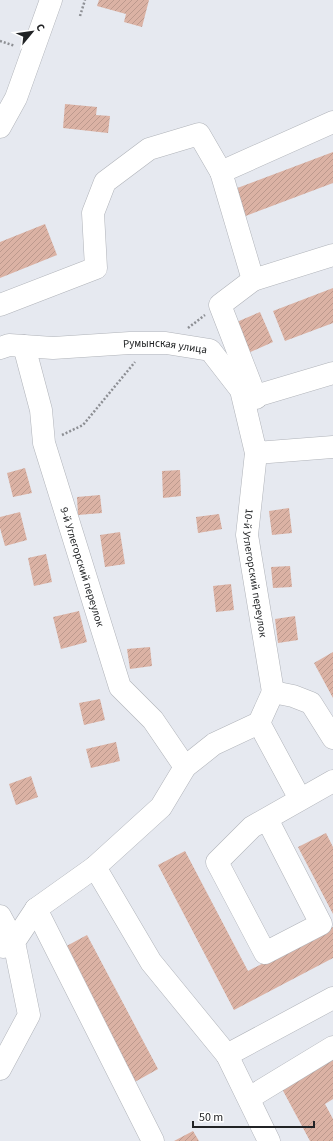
<svg xmlns="http://www.w3.org/2000/svg" width="333" height="1141" font-family="'Source Sans 3',sans-serif">
<defs>
<pattern id="building-hatch" width="6" height="6" patternUnits="userSpaceOnUse"><rect width="6" height="6" fill="#dbb2a4"/><path d="M-1 1l2-2M0 6l6-6M5 7l2-2" fill="none" stroke="#bc998d"/></pattern>
</defs>
<rect width="100%" height="100%" fill="#e6e9f0"/>
<path fill="url(#building-hatch)" d="M99 0H149L142 27 124 22 126 14 97 6Z
M65 104 97 107 96 115 110 116 108 133 63 128Z
M333 152V183L243 217 232 190Z
M45 224 57 255 0 278V242Z
M333 288V323L285 341 273 311Z
M260 312 273 342 246 354 232 324Z
M25 468 32 493 13 497 7 473Z
M180 470 181 496 163 498 162 471Z
M100 495 102 513 78 515 77 497Z
M289 508 292 533 272 535 269 511Z
M20 512 27 540 5 546 0 528V517Z
M219 514 222 529 198 533 196 517Z
M120 532 125 564 105 567 100 535Z
M46 554 52 582 34 586 28 558Z
M290 566 292 587 273 588 271 567Z
M231 584 234 610 216 612 213 586Z
M79 611 87 642 61 649 53 617Z
M295 616 298 640 278 643 275 619Z
M150 647 152 666 130 669 127 649Z
M333 652V698L314 663Z
M100 699 105 720 84 725 79 703Z
M116 742 120 761 91 768 86 749Z
M31 776 38 797 16 805 9 784Z
M326 833 333 847V914L298 847Z
M185 851 248 971 333 927V958L234 1010 158 865Z
M87 935 158 1069 133 1083 61 949Z
M333 1060V1099L325 1104 333 1119V1141H310L281 1087Z
M193 1131 199 1141H174Z"/>
<g fill="none" stroke-linecap="round" stroke-linejoin="round">
<defs>
<g id="minor">
<path d="M333 122 221 172 253 280 333 255"/>
<path d="M0 127 16 98 51 0"/>
<path d="M253 280 220 305 256 398"/>
<path d="M0 305 96 268 93 213 105 182 149 149 199 134 221 172"/>
<path id="s1" d="M24 346 41 410 44 443 120 687 153 720 185 767"/>
<path id="s2" d="M0 348 9 345 53 348 130 343H166L210 350 241 390 256 453 333 447"/>
<path d="M256 396 333 373"/>
<path id="s3" d="M256 453 247 535 273 692"/>
<path d="M259 723 300 799"/>
<path d="M267 819 321 924 265 953 217 862 252 827 333 781"/>
<path d="M95 867 151 962 227 1055 269 1141"/>
<path d="M36 909 153 1141"/>
<path d="M0 916 14 942 3 947"/>
<path d="M227 1055 333 998"/>
<path d="M0 1069 29 1015 14 942 36 909 95 867 161 807 185 767 214 744 259 723 273 692 293 696 311 703 333 738"/>
<path d="M249 1098 333 1047"/>
</g>
</defs>
<use href="#minor" stroke="#b0b3b9" stroke-width="23"/>
<path stroke="#8d8f94" stroke-width="2.5" stroke-dasharray="2 2" stroke-linecap="butt" d="M80 16 85 0
M0 41 15 46
M188 328 205 315
M62 435 83 425 135 362"/>
<use href="#minor" stroke="#fff" stroke-width="22"/>
</g>
<g text-anchor="middle" dominant-baseline="central" stroke-width="3.5" stroke-linejoin="round" paint-order="stroke">
<g font-size="11" fill="#212325" stroke="#fff">
<text stroke="none"><textPath href="#s2" startOffset="166">Румынская улица</textPath></text>
<text stroke="none"><textPath href="#s1" startOffset="229">9-й Углегорский переулок</textPath></text>
<text stroke="none"><textPath href="#s3" startOffset="121">10-й Углегорский переулок</textPath></text>
</g>
</g>
<g transform="translate(32 32) rotate(61)" stroke="#ffffff" stroke-width="3" paint-order="stroke">
<path d="M0-3L7 15L0 10L-7 15Z" fill="#212325"/>
<text y="-6" font-size="11" font-weight="bold" text-anchor="middle" fill="#212325">С</text>
</g>
<path d="M193 1121v6h121v-6" fill="none" stroke="#212325" stroke-width="2"/>
<text x="199" y="1121" font-size="12" fill="#212325" stroke="#ffffff" stroke-width="3" paint-order="stroke">50 m</text>
</svg>
